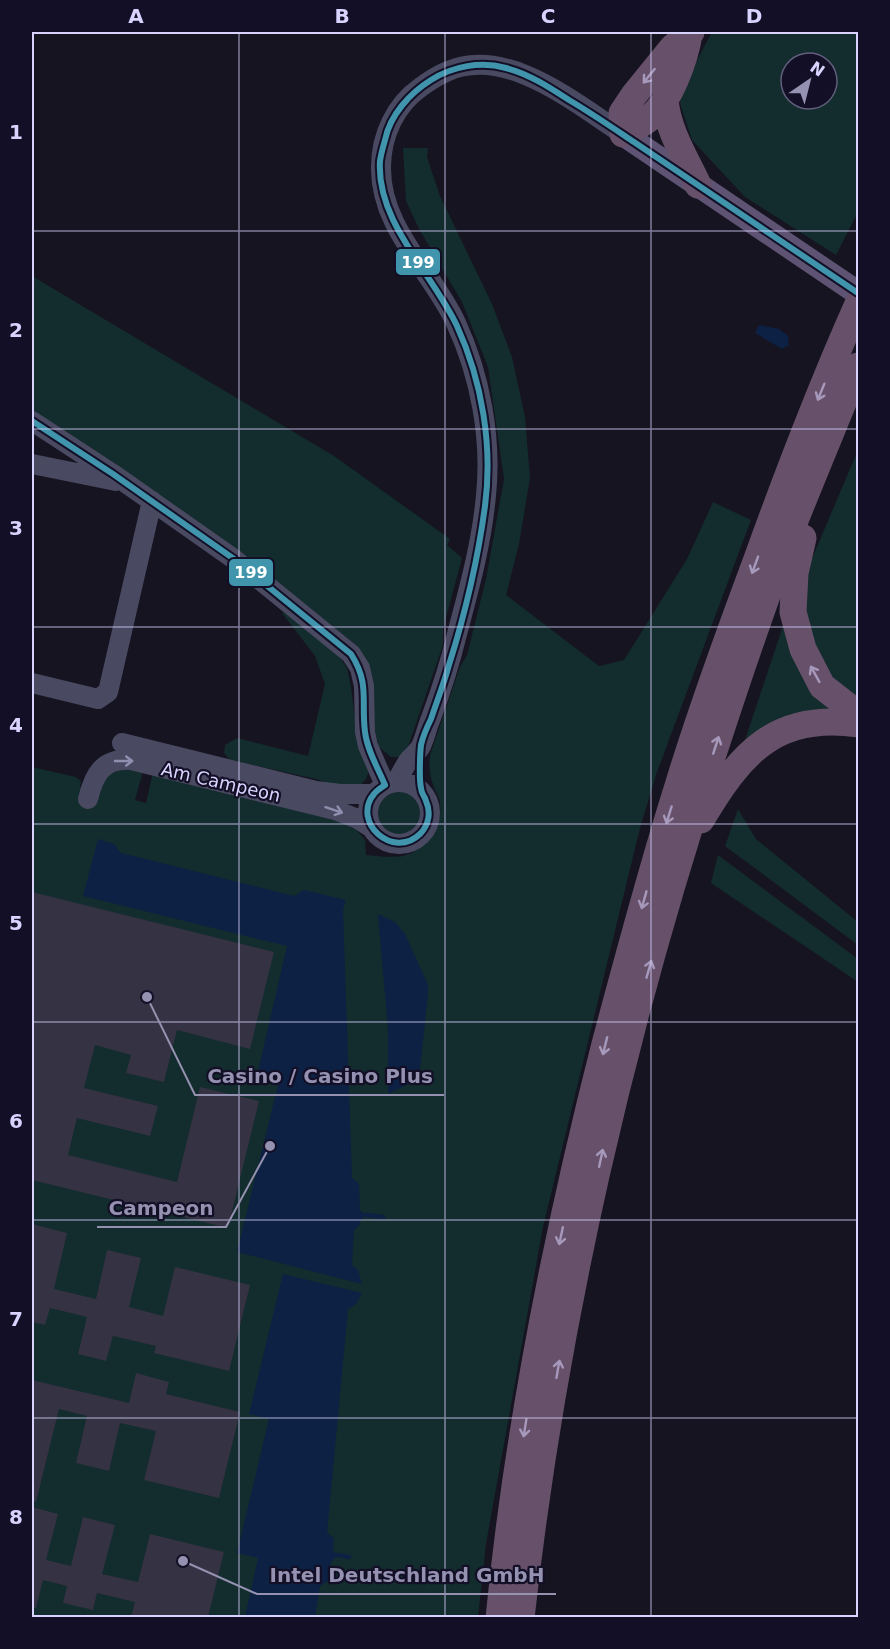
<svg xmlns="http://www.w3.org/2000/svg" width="890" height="1649" font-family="'DejaVu Sans',sans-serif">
<rect width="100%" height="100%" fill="#161421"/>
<path fill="#132c2d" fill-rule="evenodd" d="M712 32H858V212L836 255 745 197 692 140 680 103 681 90ZM791 63H827V99H791Z
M403 148H428L427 157 440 196 492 304 512 357 525 417 530 478 519 544 506 595 599 666 624 660 687 559 713 502 751 520 657 772 640 828 543 1227 486 1544 478 1617 32 1618V767L76 777 81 781 80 787 97 791 102 779 116 767 144 768 135 800 146 803 153 772 321 812 355 828 365 840 366 855C378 856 391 858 403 856 425 851 443 827 440 804 440 797 436 793 434 787 429 776 429 765 430 755L460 667 467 655 486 579 504 479 488 367 462 302 419 229 406 201Z
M32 276 334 456 450 539 447 545 462 558 443 629V645L406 753 398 757H391L379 747 375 732 372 680 368 662 351 641 260 568 49 422 32 411Z
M858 450V700L833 683 809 638 804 588 808 568Z
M288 612 335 650 347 668 351 687 359 750 369 771 366 779 361 784 352 785H334L316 779 244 763 229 759 224 753 225 745 237 738 308 756 325 684 315 656 282 613Z
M784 623 839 712 744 743Z
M374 813a24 24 0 1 1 48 0a24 24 0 1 1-48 0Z
M738 809 756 839 858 922V945L725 846Z
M718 855 858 959V982L711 883Z"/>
<path fill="#0d2144" d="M759 325 779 329 788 336 789 345 782 349 755 333Z
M98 839 114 844 121 853 294 896 304 890 346 900 343 910 352 1178 359 1184 360 1210 366 1215 360 1221 359 1226 354 1230 352 1265 358 1270 362 1284 237 1252 279 1081 257 1076 287 946 83 896Z
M378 914 395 922 405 934 428 985V994L419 1079 388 1094V1029Z
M283 1274 362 1293 356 1304 348 1309 327 1533 334 1538 333 1550 338 1555 331 1562 328 1581 320 1586 315 1617H245L258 1558 237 1553 269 1419 249 1414Z"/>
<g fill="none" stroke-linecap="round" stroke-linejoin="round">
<path stroke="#0d2144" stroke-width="4.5" d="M366 1215 383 1217
M338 1555 349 1557"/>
</g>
<path fill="#343243" d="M32 892 274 952 250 1049 177 1030 164 1082 126 1073 131 1055 95 1045 84 1088 158 1106 150 1136 77 1118 68 1155 177 1182 200 1087 259 1101 228 1228 32 1180Z
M32 1224 67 1233 54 1289 96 1299 107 1250 141 1258 129 1307 163 1316 175 1267 250 1285 229 1371 154 1353 156 1346 113 1336 106 1361 78 1354 87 1317 50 1308 45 1325 32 1322Z
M136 1373 169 1382 166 1394 240 1412 219 1498 144 1480 156 1431 120 1423 109 1471 76 1463 87 1416 59 1409 36 1502 32 1501V1380L129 1403Z
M32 1507 58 1514 46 1560 71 1566 83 1517 115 1525 102 1574 138 1582 150 1534 224 1552 208 1617H131L135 1602 97 1593 93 1610 63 1603 67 1586 43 1580 36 1608H32Z"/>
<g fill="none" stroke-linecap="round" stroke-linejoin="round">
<path stroke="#4a4962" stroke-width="20" d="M32 421 113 474 234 559 351 654 360 668 364 686 365 732 368 746 385 785
M32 464 116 481
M32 683 98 699 108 692 152 501
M122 743 316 791 340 794H374
M396 782C400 775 404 768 408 761 412 756 418 752 421 746 425 738 427 727 431 718 441 691 450 663 457 634 469 589 482 542 486 495 492 438 480 375 456 323 432 271 380 228 381 167 381 136 395 105 421 87 429 81 437 76 446 72 506 44 576 104 623 134
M368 813a31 31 0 1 1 62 0a31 31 0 1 1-62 0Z
M88 799C94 774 103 758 131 760L335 810 358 819 372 828"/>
<path stroke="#5e5373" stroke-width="24" d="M623 134 858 293"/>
<path stroke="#67516a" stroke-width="27" d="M689 34C685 60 670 100 651 117 642 125 632 129 623 134L622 113 634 95 673 47 691 32
M665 100C668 131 685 157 698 185
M803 538 795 573 793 612 803 649 822 686 854 711 858 712
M701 820C740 754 775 712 858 724
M499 1618C518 1424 557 1232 605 1044 628 958 651 871 678 786 701 710 729 634 757 559 788 473 821 387 858 304
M521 1618C554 1321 624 1021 718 739 742 666 766 594 794 523 815 470 837 418 858 366"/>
<defs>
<path id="bus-1" d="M32 421 113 474 234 559 351 654C370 684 361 700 365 732 367 750 378 768 385 785
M385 785C381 788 377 790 374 794 351 822 393 860 420 834 429 825 431 812 426 801 424 794 422 796 421 788 419 779 420 754 421 745 423 736 427 727 431 719 437 701 444 683 449 665 465 614 478 559 485 506 493 446 482 381 457 326 433 274 376 222 380 161 381 154 383 147 385 140 390 115 410 93 431 80 453 66 481 61 506 68 529 74 549 87 569 100 591 113 613 128 634 142 709 193 784 243 858 293"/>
</defs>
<use href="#bus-1" stroke="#130f26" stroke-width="10"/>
<use href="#bus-1" stroke="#4094ac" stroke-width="6"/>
</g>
<defs><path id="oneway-shaft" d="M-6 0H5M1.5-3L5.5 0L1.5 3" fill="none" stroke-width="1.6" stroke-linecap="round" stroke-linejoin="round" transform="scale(1.5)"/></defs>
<g stroke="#a699bc">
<use href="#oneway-shaft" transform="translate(649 76) rotate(129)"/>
<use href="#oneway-shaft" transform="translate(821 392) rotate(112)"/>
<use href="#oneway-shaft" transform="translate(755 565) rotate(110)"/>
<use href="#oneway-shaft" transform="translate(815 674) rotate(-119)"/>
<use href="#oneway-shaft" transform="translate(716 745) rotate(-72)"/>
<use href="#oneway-shaft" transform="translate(669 815) rotate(107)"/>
<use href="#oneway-shaft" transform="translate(644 900) rotate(106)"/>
<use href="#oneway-shaft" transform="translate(649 969) rotate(-74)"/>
<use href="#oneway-shaft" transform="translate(605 1046) rotate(104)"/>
<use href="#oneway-shaft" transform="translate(601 1158) rotate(-78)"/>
<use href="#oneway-shaft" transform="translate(561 1236) rotate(102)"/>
<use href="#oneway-shaft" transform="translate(558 1369) rotate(-80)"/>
<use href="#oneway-shaft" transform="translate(525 1428) rotate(99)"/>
</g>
<g stroke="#928eb0">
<use href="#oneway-shaft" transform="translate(124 761)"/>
<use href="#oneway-shaft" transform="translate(334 810) rotate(18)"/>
</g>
<path fill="none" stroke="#d9d4ff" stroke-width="1.5" stroke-opacity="0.55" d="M239 32V1618M445 32V1618M651 32V1618M32 231H858M32 429H858M32 627H858M32 824H858M32 1022H858M32 1220H858M32 1418H858"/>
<g text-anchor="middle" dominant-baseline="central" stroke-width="4.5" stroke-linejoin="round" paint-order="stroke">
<g font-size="18" fill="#d9d4ff" stroke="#130f26">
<text transform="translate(221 782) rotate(13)">Am Campeon</text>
</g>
</g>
<path fill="none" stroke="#9591b1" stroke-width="2" d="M147 997L195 1095H444M270 1146L226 1227H97M183 1561L257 1594H556"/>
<g fill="#9591b1" stroke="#130f26" stroke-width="2">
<circle cx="147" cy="997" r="6"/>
<circle cx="270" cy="1146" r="6"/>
<circle cx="183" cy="1561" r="6"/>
</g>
<g font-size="20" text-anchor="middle" font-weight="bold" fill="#9591b1" stroke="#130f26" stroke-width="4.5" stroke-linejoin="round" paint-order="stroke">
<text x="320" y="1083">Casino / Casino Plus</text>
<text x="161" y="1215">Campeon</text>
<text x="407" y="1582">Intel Deutschland GmbH</text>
</g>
<g stroke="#130f26" stroke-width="2">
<rect x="395" y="248" width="46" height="28" rx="6" fill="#4094ac"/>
<rect x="228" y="558" width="46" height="29" rx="6" fill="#4094ac"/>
</g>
<g font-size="16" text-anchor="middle" font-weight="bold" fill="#fff">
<text x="418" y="268">199</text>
<text x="251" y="578">199</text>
</g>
<rect width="890" height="1649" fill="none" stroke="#130f26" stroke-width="66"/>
<g transform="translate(809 81) rotate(35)"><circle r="28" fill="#130f26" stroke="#625e7d" stroke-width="1.5"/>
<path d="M0-4.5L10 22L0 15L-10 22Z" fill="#9591b1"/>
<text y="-9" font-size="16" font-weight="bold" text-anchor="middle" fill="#d9d4ff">N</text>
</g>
<rect x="33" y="33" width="824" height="1583" fill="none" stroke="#d9d4ff" stroke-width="2"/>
<g font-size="20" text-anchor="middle" font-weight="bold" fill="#d9d4ff">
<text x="136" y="23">A</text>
<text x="342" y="23">B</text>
<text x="548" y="23">C</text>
<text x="754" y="23">D</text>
<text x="16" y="139">1</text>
<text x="16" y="337">2</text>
<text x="16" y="535">3</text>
<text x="16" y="732">4</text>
<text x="16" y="930">5</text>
<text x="16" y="1128">6</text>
<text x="16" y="1326">7</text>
<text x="16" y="1524">8</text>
</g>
</svg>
